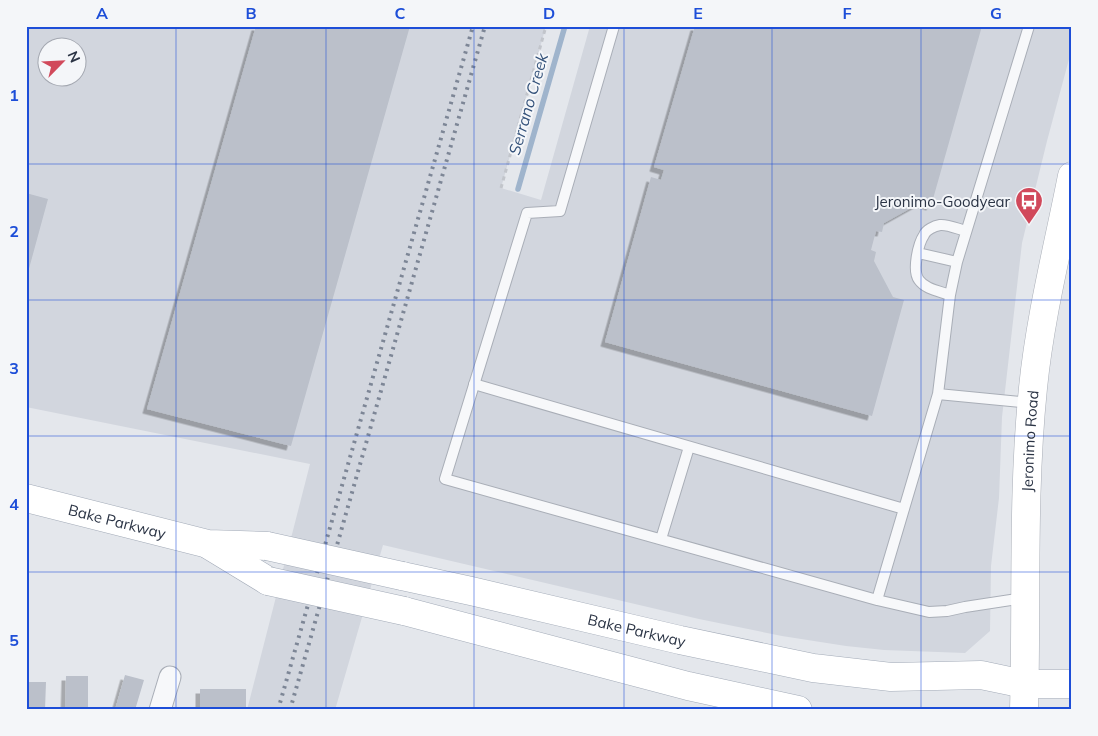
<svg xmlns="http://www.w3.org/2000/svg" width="1098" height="736" font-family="Mulish,sans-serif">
<defs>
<filter id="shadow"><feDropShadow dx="-4.5" dy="4.5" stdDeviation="0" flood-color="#0004"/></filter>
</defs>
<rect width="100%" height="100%" fill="#e4e7ec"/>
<path fill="#d2d6de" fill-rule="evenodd" d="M26 26H546L501 188 541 200 590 26H1072V48L1047 141 1022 243 1002 417 999 498 991 566 990 631 965 653 884 650 846 646 782 636 699 619 383 545 335 710H247L310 464 26 407ZM48 48H78V78H48Z
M1072 460V555L1069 554Z"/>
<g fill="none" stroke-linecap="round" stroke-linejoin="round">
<path stroke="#9fb4cc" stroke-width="5.5" d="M518 189 565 26"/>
</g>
<path fill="#bbc0ca" filter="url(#shadow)" d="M256 26H410L291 446 147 409Z
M695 26H982L931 206 920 203 884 223 882 232 876 231 871 250 876 252 874 261 893 297 904 300 872 416 605 342 651 177 661 180 664 170 654 167Z
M26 193 48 199 27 276 26 275Z
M125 675 144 680 135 710H115Z
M66 676H88V710H65Z
M26 682H46L45 710H26Z
M200 689H246V707H200Z"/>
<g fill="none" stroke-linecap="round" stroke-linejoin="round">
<defs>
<path id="lane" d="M614 26 560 211 527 213 445 479 877 600 929 612 947 611 965 607 1024 598
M918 253 957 262
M950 295C939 291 925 289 919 280 912 271 918 244 924 235 926 230 934 226 940 225 947 224 958 229 966 231
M474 384 904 509
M938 394 1031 403
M661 539 689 447
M877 600 938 394 950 295 957 262 1029 26"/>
<path id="street" d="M160 710 170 677"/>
<g id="secondary">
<path id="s1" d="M1024 710C1027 603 1022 495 1033 388 1040 317 1058 247 1072 176"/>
</g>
<g id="primary">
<path id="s2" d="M26 498 208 544 267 546"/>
<path d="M209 545 268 581"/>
<path id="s3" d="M402 576 471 591 680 640 813 668 891 677 981 675 1024 684H1072"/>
<path d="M404 611 688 686 798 710"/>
</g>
</defs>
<use href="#lane" stroke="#a9aeb7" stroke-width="12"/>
<use href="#street" stroke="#a9aeb7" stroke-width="23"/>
<use href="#secondary" stroke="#a9aeb7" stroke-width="29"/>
<use href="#primary" stroke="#a3abb8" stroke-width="29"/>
<path stroke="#c2c5cb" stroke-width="3" stroke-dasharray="4 4" stroke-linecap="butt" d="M501 188 546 26"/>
<use href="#lane" stroke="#f7f8fa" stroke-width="10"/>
<use href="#street" stroke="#f7f8fa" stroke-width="21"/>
<use href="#secondary" stroke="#fff" stroke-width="28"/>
<use href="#primary" stroke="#fff" stroke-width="28"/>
<path stroke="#7d8696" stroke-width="4" stroke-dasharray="2.5 5" stroke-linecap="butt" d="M278 710 473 26
M290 710 485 26"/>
<defs>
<path id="primary-bridge" d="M267 546 402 576
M268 581 404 611"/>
</defs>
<use href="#primary-bridge" stroke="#a3abb8" stroke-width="29" stroke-linecap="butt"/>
<use href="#primary-bridge" stroke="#fff" stroke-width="28"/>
</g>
<path fill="none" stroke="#1d4ed8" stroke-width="1" stroke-opacity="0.55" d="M176 26V710M326 26V710M474 26V710M624 26V710M772 26V710M921 26V710M26 164H1072M26 300H1072M26 436H1072M26 572H1072"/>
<defs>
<symbol id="bus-pin" viewBox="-11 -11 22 30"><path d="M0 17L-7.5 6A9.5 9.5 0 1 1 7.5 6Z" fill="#d1495b" stroke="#f4f6f9"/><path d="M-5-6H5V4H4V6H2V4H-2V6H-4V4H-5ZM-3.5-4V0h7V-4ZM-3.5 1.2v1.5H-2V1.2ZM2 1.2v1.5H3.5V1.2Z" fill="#fff"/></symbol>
</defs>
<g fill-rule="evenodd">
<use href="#bus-pin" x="1013" y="185" width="32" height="43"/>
</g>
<g text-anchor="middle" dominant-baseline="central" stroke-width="4" stroke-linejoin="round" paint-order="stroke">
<g font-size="15" fill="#2b3445" stroke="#f4f6f9" text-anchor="end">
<text x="1010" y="201">Jeronimo-Goodyear</text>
</g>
<g font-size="15" fill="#2b3445" stroke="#f4f6f9">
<text stroke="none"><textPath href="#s1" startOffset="269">Jeronimo Road</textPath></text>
<text stroke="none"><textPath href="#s2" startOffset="94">Bake Parkway</textPath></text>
<text stroke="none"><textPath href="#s3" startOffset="241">Bake Parkway</textPath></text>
</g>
<g font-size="16" font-style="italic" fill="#34527a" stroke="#f4f6f9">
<text transform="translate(528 104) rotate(-74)">Serrano Creek</text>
</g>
</g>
<rect width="1098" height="736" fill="none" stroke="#f4f6f9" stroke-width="55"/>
<g transform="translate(62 62) rotate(66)"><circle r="24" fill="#f4f6f9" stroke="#a4a8b1"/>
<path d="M0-4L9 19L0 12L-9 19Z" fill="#d1495b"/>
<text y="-8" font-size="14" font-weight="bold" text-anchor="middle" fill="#2b3445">N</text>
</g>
<rect x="28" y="28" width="1042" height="680" fill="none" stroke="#1d4ed8" stroke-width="2"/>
<g font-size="16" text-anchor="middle" font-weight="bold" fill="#1d4ed8">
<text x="102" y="19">A</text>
<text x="251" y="19">B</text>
<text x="400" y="19">C</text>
<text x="549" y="19">D</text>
<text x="698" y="19">E</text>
<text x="847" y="19">F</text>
<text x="996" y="19">G</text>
<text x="14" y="101">1</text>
<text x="14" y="237">2</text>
<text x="14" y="374">3</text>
<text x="14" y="510">4</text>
<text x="14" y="646">5</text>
</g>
</svg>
